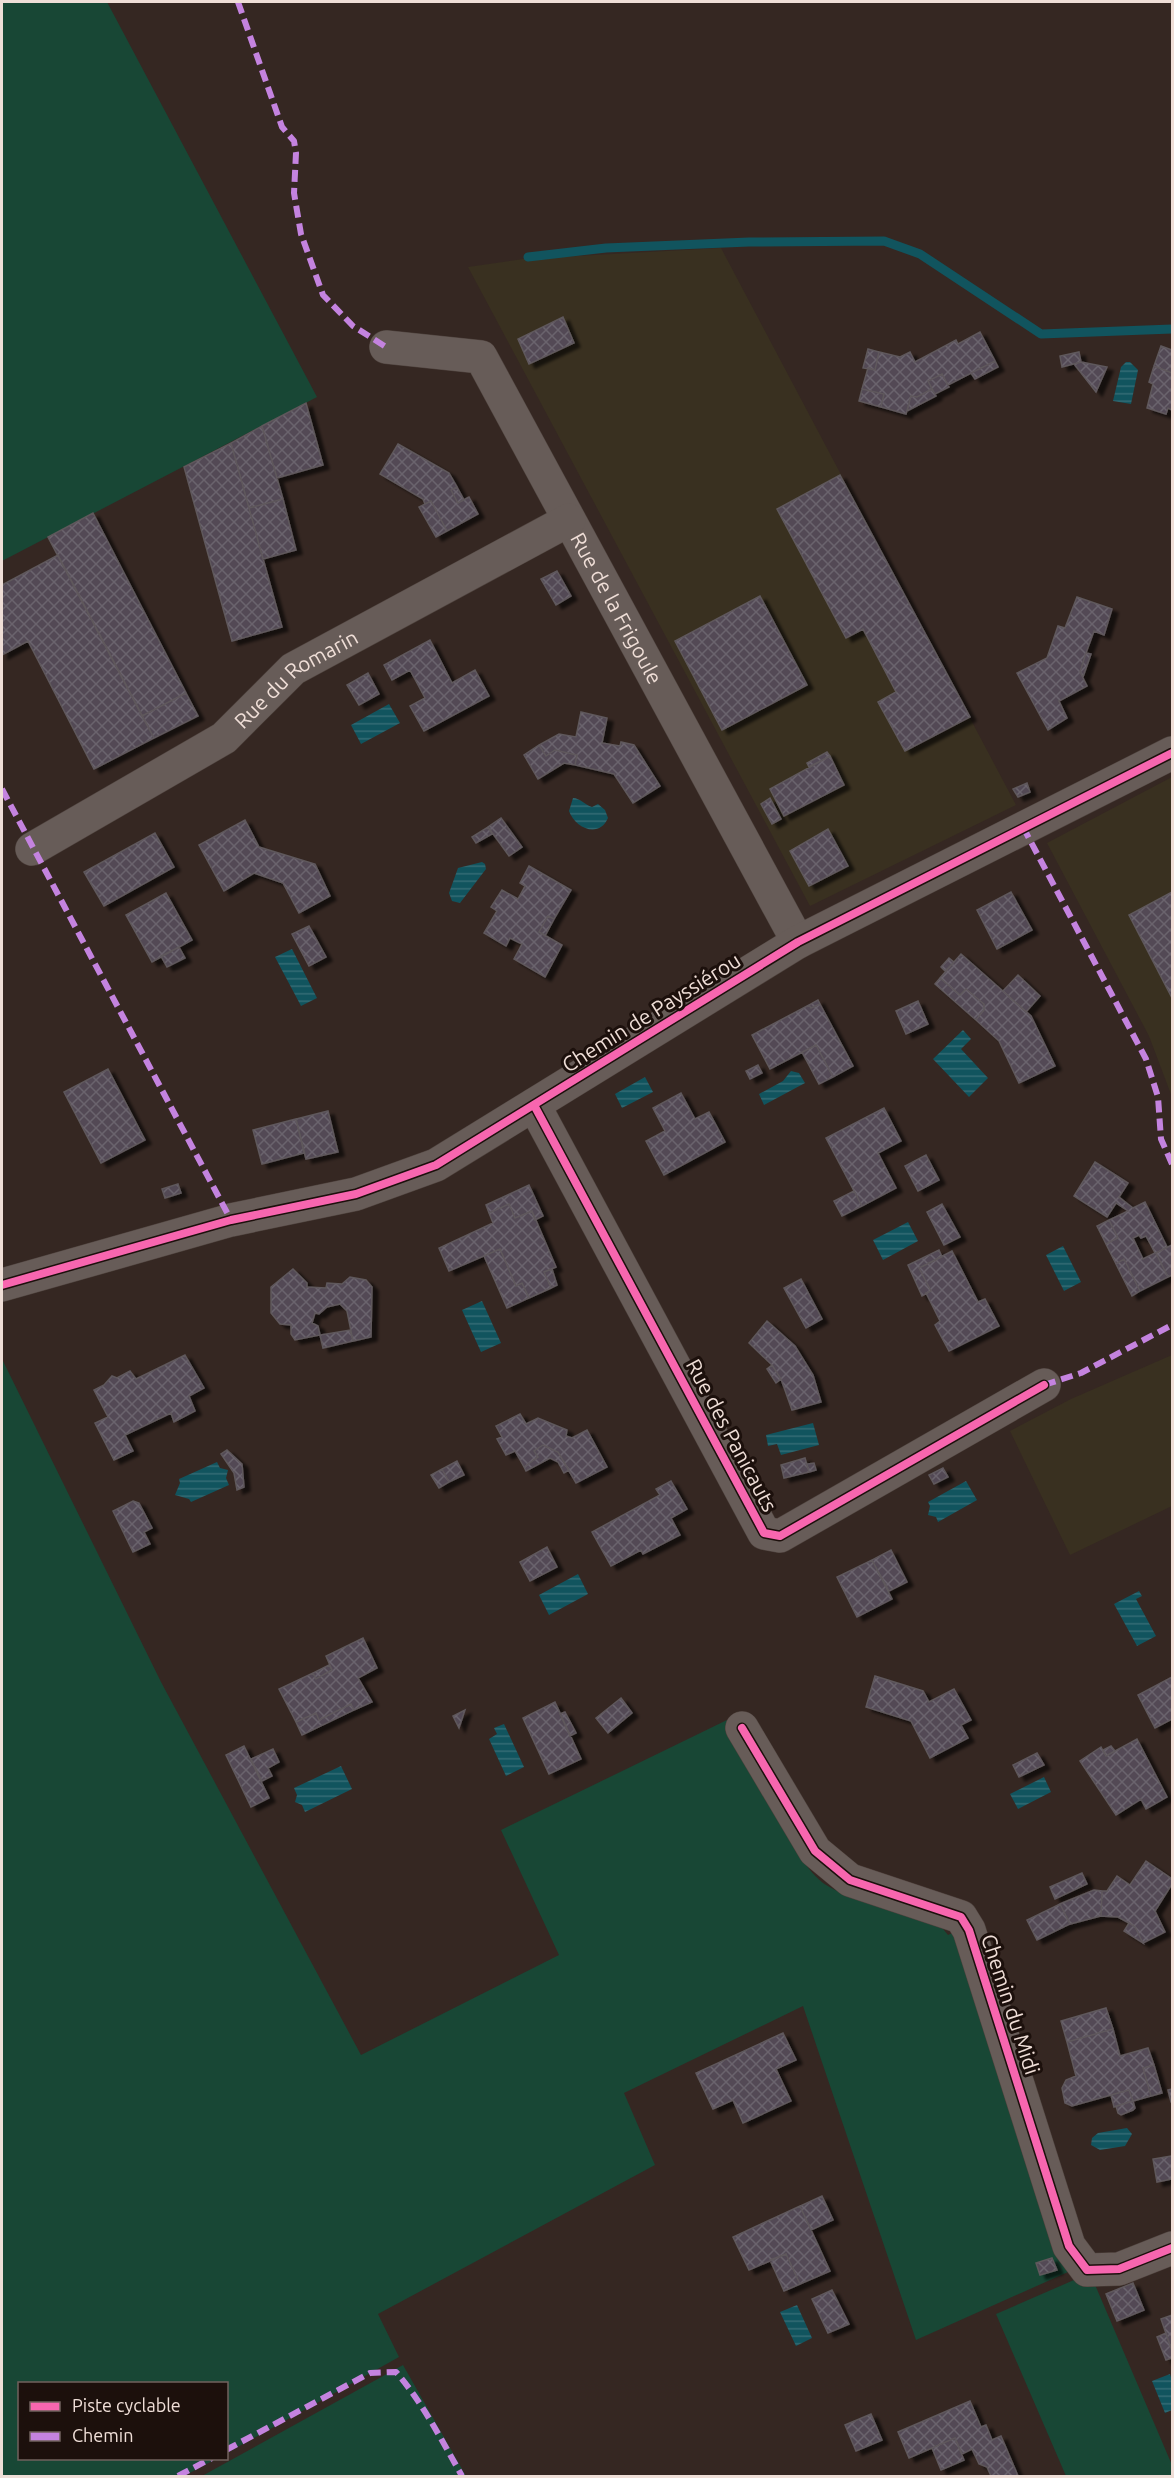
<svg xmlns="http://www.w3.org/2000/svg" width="1174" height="2478" font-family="Ubuntu,sans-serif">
<defs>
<pattern id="water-rules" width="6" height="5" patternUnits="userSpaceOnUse" patternTransform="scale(1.5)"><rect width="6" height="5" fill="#11545e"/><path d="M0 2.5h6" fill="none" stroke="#346c74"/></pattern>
<pattern id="building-cross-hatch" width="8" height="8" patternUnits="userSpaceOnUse" patternTransform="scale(1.5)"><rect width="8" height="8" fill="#524a55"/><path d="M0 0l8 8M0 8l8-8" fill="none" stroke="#6b646d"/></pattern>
<filter id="shadow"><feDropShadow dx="6" dy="4" stdDeviation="1.5" flood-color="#0009"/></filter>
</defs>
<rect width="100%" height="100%" fill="#352722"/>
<path fill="#393020" d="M721 248 1016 805 810 906 468 267 523 259Z
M1172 777V1097L1149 1036 1047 843Z
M1172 1355V1506L1070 1555 1010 1431 1071 1399Z"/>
<path fill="#184735" d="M2 2H107L317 397 2 561Z
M2 1359 161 1682 361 2055 559 1955 501 1830 727 1720 798 1854C805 1864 813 1875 823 1883 849 1901 907 1914 939 1924L948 1935 962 1928 1068 2272 916 2340 803 2006 624 2093 655 2165 378 2314 399 2357 227 2453 226 2384H20V2458L216 2459 184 2476H2Z
M1090 2273 1172 2465V2476H1066L996 2314Z
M403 2365 466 2476H202Z"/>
<path fill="url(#water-rules)" d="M1126 362H1130L1138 370 1131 404 1113 401 1121 367Z
M389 704 400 723 361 744 351 725Z
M573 798C580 798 585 805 592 807L598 804 605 810 608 818C599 839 575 828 569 811Z
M482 862 485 864 486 869 460 903 452 901 449 893 458 868Z
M292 949 317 998 301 1006 275 957Z
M963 1030 971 1039 961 1049 988 1078 969 1097 933 1059Z
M791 1071 799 1073 805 1083 764 1105 759 1094 783 1081Z
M645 1077 653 1092 622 1108 615 1094Z
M908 1222 918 1241 883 1260 873 1240Z
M1063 1246 1081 1282 1064 1291 1046 1255Z
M482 1301 501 1343 481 1352 462 1310Z
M813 1423 819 1445 781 1455 777 1444 768 1446 766 1435Z
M217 1462 220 1468 228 1470 226 1478 229 1485 191 1502 189 1499 175 1495 180 1483 179 1479Z
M966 1481 977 1500 938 1522 936 1517 928 1515 930 1506 928 1502Z
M578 1574 588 1594 549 1615 539 1595Z
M1139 1591 1142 1596 1136 1599 1156 1636 1137 1646 1114 1604Z
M504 1724 524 1767 506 1776 489 1739 497 1734 494 1728Z
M341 1766 352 1789 305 1812 302 1805 295 1802 297 1795 294 1788Z
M1044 1777 1051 1792 1018 1809 1010 1794Z
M1127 2128 1132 2134 1125 2146 1100 2150 1091 2145 1092 2138 1098 2133Z
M797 2305 812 2338 796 2346 780 2312Z
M1170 2374 1172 2381V2410L1165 2413 1152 2381Z"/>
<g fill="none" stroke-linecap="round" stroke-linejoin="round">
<path stroke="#11545e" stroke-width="9" d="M528 257 606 248 749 242 884 241 920 254 1041 334 1172 329"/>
</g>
<path fill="url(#building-cross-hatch)" stroke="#5f585c" stroke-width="1.5" fill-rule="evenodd" filter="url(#shadow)" d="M563 317 574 343 529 364 518 339Z
M980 332 995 361 948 385 942 374 928 381 932 389 917 397 911 396 906 414 881 407 884 394 862 389 868 368 875 370 879 352 900 357 910 352 915 362 956 340 958 344Z
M1161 346 1172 350V373L1154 366Z
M868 349 879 352 875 370 863 368Z
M1079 352 1081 362 1062 367 1060 356Z
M995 361 998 367 975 379 971 373Z
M1081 362 1107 367 1096 392 1074 364Z
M1154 366 1172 373V410L1168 408 1166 414 1147 408 1153 384 1149 382Z
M942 374 949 387 935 394 928 381Z
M862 389 884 394 881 407 859 401Z
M932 389 936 396 907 411 911 396 917 397Z
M306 403 323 465 277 478 262 426Z
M262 426 283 499 249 508 231 443Z
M231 443 282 627 232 641 184 467Z
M398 444 449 473 457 487 451 490 458 503 469 497 478 514 447 531 431 501 425 504 423 499 380 474Z
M840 475 970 717 905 751 878 702 896 692 863 629 846 638 777 509Z
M457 487 464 500 458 503 451 490Z
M283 499 296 550 263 559 249 508Z
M431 501 447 531 436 537 419 507Z
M93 513 186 693 142 716 48 537Z
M58 555 154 738 94 769 28 641 2 655V585Z
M557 571 571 596 556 605 541 579Z
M760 596 807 685 722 730 675 641Z
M1077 597 1112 609 1104 635 1094 631 1086 653 1080 672 1087 686 1059 701 1067 718 1048 730 1017 673 1047 658 1058 626 1065 628Z
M430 640 452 683 475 670 489 696 424 731 410 706 425 698 410 670 392 680 384 665Z
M1086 653 1091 654 1083 677 1080 672Z
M368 673 379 694 359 705 347 685Z
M186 693 198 716 154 738 142 716Z
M581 712 607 718 602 743 620 746 621 742 634 745 660 786 633 803 614 774 575 765 577 755 555 750 546 756 539 745 559 734 576 737Z
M539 745 546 756 555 750 577 755 575 765 564 763 538 779 524 755Z
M827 752 830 756 809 767 807 763Z
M830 756 844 785 784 816 770 789Z
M1027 783 1030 792 1018 797 1013 789Z
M770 798 781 819 772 824 761 804Z
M501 818 522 847 509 856 488 827Z
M245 820 259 847 315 864 330 896 299 913 283 883 254 873 224 891 199 845Z
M488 827 492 834 476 843 472 837Z
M828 829 848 866 809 886 790 851Z
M155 833 174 867 104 906 84 872Z
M529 866 571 890 554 919 548 916 539 932 562 945 545 977 514 959 522 944 510 938 506 946 484 933 497 911 491 907 502 890 518 899 525 886 520 883Z
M1011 892 1032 930 997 949 977 910Z
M1172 892V998L1129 915Z
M166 893 192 940 152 962 126 915Z
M548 916 554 919 545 936 539 932Z
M309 926 326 957 309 966 292 934Z
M179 947 185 958 167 967 161 956Z
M961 954 1031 1016 1055 1066 1019 1083 999 1041 976 1020 984 1010V1004L966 989 960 995 940 978Z
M949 958 954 962 945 971 941 967Z
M1018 975 1040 996 1026 1012 1003 991Z
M940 978 960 995 966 989 984 1004V1010L976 1020 935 984Z
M818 1000 820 1004 811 1008 809 1005Z
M918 1001 928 1024 906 1034 896 1011Z
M820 1004 853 1066 833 1077 816 1045 770 1069 752 1035 809 1005 811 1008Z
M816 1045 833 1077 819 1084 802 1052Z
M758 1065 762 1073 750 1079 746 1071Z
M108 1069 145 1140 101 1163 64 1092Z
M681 1093 695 1119 709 1112 725 1142 664 1175 646 1141 665 1131 653 1108Z
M884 1108 901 1141 878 1153 896 1188 862 1206 826 1138Z
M328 1111 338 1152 306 1159 296 1119Z
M296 1119 304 1153 262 1164 253 1130Z
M926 1155 939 1180 918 1191 905 1166Z
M1095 1162 1128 1183 1119 1197 1133 1208 1145 1202 1167 1247 1156 1253 1168 1277 1140 1291 1124 1259 1116 1264 1106 1244 1118 1238 1109 1220 1128 1211 1116 1203 1107 1217 1074 1196ZM1139 1235 1141 1238 1146 1236 1155 1253 1143 1259 1133 1238Z
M178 1184 181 1193 165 1198 162 1189Z
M529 1185 543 1216 535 1220 532 1211 515 1218 509 1204 489 1213 486 1205Z
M854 1191 862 1206 842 1216 834 1201Z
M509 1204 515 1218 532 1211 556 1267 544 1272 551 1288 529 1298 522 1283 516 1286 500 1249 449 1271 439 1248 493 1223 489 1213Z
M942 1204 960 1237 944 1245 927 1212Z
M1109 1220 1118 1238 1106 1244 1097 1226Z
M1172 1245V1275L1168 1277 1156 1253Z
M500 1249 516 1286 522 1283 529 1298 507 1308 484 1256Z
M939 1250 942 1257 919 1268 931 1291 922 1296 908 1265Z
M952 1251 978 1302 985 1299 999 1326 949 1351 935 1325 940 1321 926 1293 931 1291 919 1268Z
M1124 1259 1140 1291 1132 1296 1116 1264Z
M293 1269 307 1283V1287L326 1288 327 1283 342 1284 350 1277 366 1280 372 1287 371 1337 353 1341 347 1311 340 1304 327 1307 319 1314 315 1313 312 1323 318 1326 320 1335 295 1340 291 1334V1325L280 1324 271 1313V1287Z
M552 1269 557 1285 551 1288 544 1272Z
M801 1279 822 1319 806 1328 784 1288Z
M767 1321 795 1346 813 1375 821 1402 792 1410 781 1379 772 1365 749 1343Z
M350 1330 353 1341 323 1348 320 1335Z
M185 1355 204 1388 189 1396 195 1411 174 1422 171 1413 125 1435 133 1451 114 1460 95 1423 108 1417 94 1390 104 1385 112 1376 117 1378 130 1371 136 1379Z
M772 1365 781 1379 776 1383 767 1369Z
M520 1414 526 1424 538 1418 567 1430 566 1436 572 1438 587 1430 607 1467 576 1483 558 1452 543 1445 534 1451 538 1457 524 1467 515 1451 506 1455 497 1439 502 1437 496 1426Z
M543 1445 558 1452 569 1470 564 1473 558 1462 550 1458 526 1471 524 1467 538 1457 534 1451Z
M227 1450 242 1464 244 1487 237 1490 234 1473 221 1454Z
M805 1458 809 1472 784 1478 781 1465Z
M457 1461 464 1475 449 1482 442 1469Z
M814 1463 816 1470 809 1472 807 1464Z
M943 1468 948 1477 934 1484 929 1475Z
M442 1469 449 1482 439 1488 431 1475Z
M671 1481 687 1509 671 1518 680 1535 643 1554 641 1550 611 1566 592 1532 660 1495 656 1489Z
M133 1501 139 1503 152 1528 144 1532 150 1544 133 1552 113 1511Z
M547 1547 557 1567 530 1581 520 1562Z
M891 1550 907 1582 889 1591 872 1560Z
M872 1560 892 1599 857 1617 837 1577Z
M363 1638 377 1668 358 1678 372 1702 354 1710 351 1704 319 1720 316 1713 296 1722 279 1689 313 1673 316 1679 332 1670 326 1656Z
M329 1665 332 1670 316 1679 313 1673Z
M875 1676 923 1691 929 1702 954 1689 971 1720 961 1725 968 1738 930 1758 911 1721 866 1707Z
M1172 1677V1719L1155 1728 1138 1695Z
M621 1698 632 1713 608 1733 596 1718Z
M555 1702 581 1759 549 1774 523 1718Z
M351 1704 354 1710 302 1735 296 1722 316 1713 319 1720Z
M465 1710 459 1728 453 1716Z
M565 1712 576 1733 570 1736 560 1714Z
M1137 1739 1167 1797 1146 1809 1141 1799 1116 1815 1080 1761 1101 1747 1106 1756Z
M244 1746 269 1798 251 1807 226 1755Z
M1111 1746 1115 1751 1106 1756 1103 1750Z
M273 1749 279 1762 268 1768 272 1776 262 1781 251 1759Z
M1037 1753 1044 1765 1019 1777 1013 1765Z
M1146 1861 1172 1879V1884L1155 1911 1165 1932 1143 1943 1135 1927 1129 1923 1118 1917 1101 1916 1102 1891H1107L1117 1876 1130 1885Z
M1082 1873 1087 1884 1055 1899 1050 1887Z
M1094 1890 1102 1891 1101 1916 1070 1924 1060 1904Z
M1060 1904 1070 1924 1037 1940 1027 1920Z
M1129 1923 1135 1927 1143 1943 1124 1931Z
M1106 2008 1113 2029 1067 2042 1061 2021Z
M1113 2029 1120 2056 1148 2048 1154 2065 1143 2068 1151 2096 1133 2101 1129 2090 1072 2106 1065 2103 1062 2088 1066 2080 1076 2076 1067 2042Z
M783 2033 796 2060 776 2069 791 2101 743 2123 733 2100 713 2109 696 2073Z
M1154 2065 1162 2093 1151 2096 1143 2068Z
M1172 2089V2102H1171L1168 2090Z
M1129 2090 1133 2101 1114 2107 1111 2095Z
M1133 2101 1135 2108 1133 2110 1121 2115 1118 2113 1116 2106Z
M1172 2156V2179L1157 2182 1153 2159Z
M822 2196 833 2220 811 2230 800 2206Z
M800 2206 830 2271 800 2284 786 2254 749 2270 733 2237Z
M786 2254 800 2284 784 2291 770 2260Z
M1052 2258 1057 2270 1040 2275 1036 2263Z
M1133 2283 1144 2310 1117 2321 1106 2294Z
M832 2290 849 2324 828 2333 812 2299Z
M1172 2315V2351L1161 2319Z
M1166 2333 1172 2351V2358L1166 2360 1157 2337Z
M970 2401 981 2427 986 2425 992 2440 1001 2436 1018 2476H991L987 2467 979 2464 972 2449 962 2454 955 2438 909 2458 898 2432Z
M871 2414 882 2440 856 2451 845 2425Z
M955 2438 964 2460 941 2470 932 2448Z"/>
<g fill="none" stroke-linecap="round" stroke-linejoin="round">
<defs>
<g id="minor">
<path id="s1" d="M386 347 481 357 798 942"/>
<path id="s2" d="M32 849 224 738 293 669 569 520"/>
<path d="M534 1105 764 1533 780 1536 1044 1385"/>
<path d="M742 1728 815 1851 850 1880 961 1917 969 1930 1069 2246 1087 2270 1119 2269 1172 2248"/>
</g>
<path id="tertiary" d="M2 1285 231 1220 356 1194 436 1165 798 942 1172 753"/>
</defs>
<use href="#minor" stroke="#4e423d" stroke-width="34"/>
<use href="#tertiary" stroke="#4e423d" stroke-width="34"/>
<use href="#minor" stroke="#675c58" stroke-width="33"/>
<use href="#tertiary" stroke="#675c58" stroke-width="33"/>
<path stroke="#c483df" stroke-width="6" stroke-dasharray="12 6" stroke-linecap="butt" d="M238 2 282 127 294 141 296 153 294 193 301 234 323 295 353 326 386 347
M2 789 231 1220
M1023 827 1146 1059 1158 1097 1161 1139 1172 1164
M1044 1385 1081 1373 1172 1325
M226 2450 370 2373 396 2372C423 2403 442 2441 462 2476
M178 2476 212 2458"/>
<defs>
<path id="cycleway" d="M534 1105 764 1533 780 1536 1044 1385
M2 1285 231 1220 356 1194 436 1165 798 942 1172 753
M742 1728 815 1851 850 1880 961 1917 969 1930 1069 2246 1087 2270 1119 2269 1172 2248"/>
</defs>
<use href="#cycleway" stroke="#1c100c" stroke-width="11"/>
<use href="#cycleway" stroke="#f766af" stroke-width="8"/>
</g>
<g text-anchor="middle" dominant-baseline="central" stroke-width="6" stroke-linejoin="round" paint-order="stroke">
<g font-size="21" fill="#efded7" stroke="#1c100c">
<text stroke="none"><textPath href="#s1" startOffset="381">Rue de la Frigoule</textPath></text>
<text stroke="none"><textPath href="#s2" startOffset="316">Rue du Romarin</textPath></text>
<text transform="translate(651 1012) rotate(-32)">Chemin de Payssiérou</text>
<text transform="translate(732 1435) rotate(62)">Rue des Panicauts</text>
<text transform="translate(1011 2004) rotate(72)">Chemin du Midi</text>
</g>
</g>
<rect width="1174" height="2478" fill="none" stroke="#efded7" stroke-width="6"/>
<rect x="18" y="2382" width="210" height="78" fill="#1c100c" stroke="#70625d" stroke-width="1.5"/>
<rect x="30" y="2402" width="30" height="9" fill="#f766af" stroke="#70625d" stroke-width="1.5"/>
<text x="72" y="2412" font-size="18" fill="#efded7">Piste cyclable</text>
<rect x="30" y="2432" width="30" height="9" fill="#c483df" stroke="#70625d" stroke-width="1.5"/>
<text x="72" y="2442" font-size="18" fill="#efded7">Chemin</text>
</svg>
